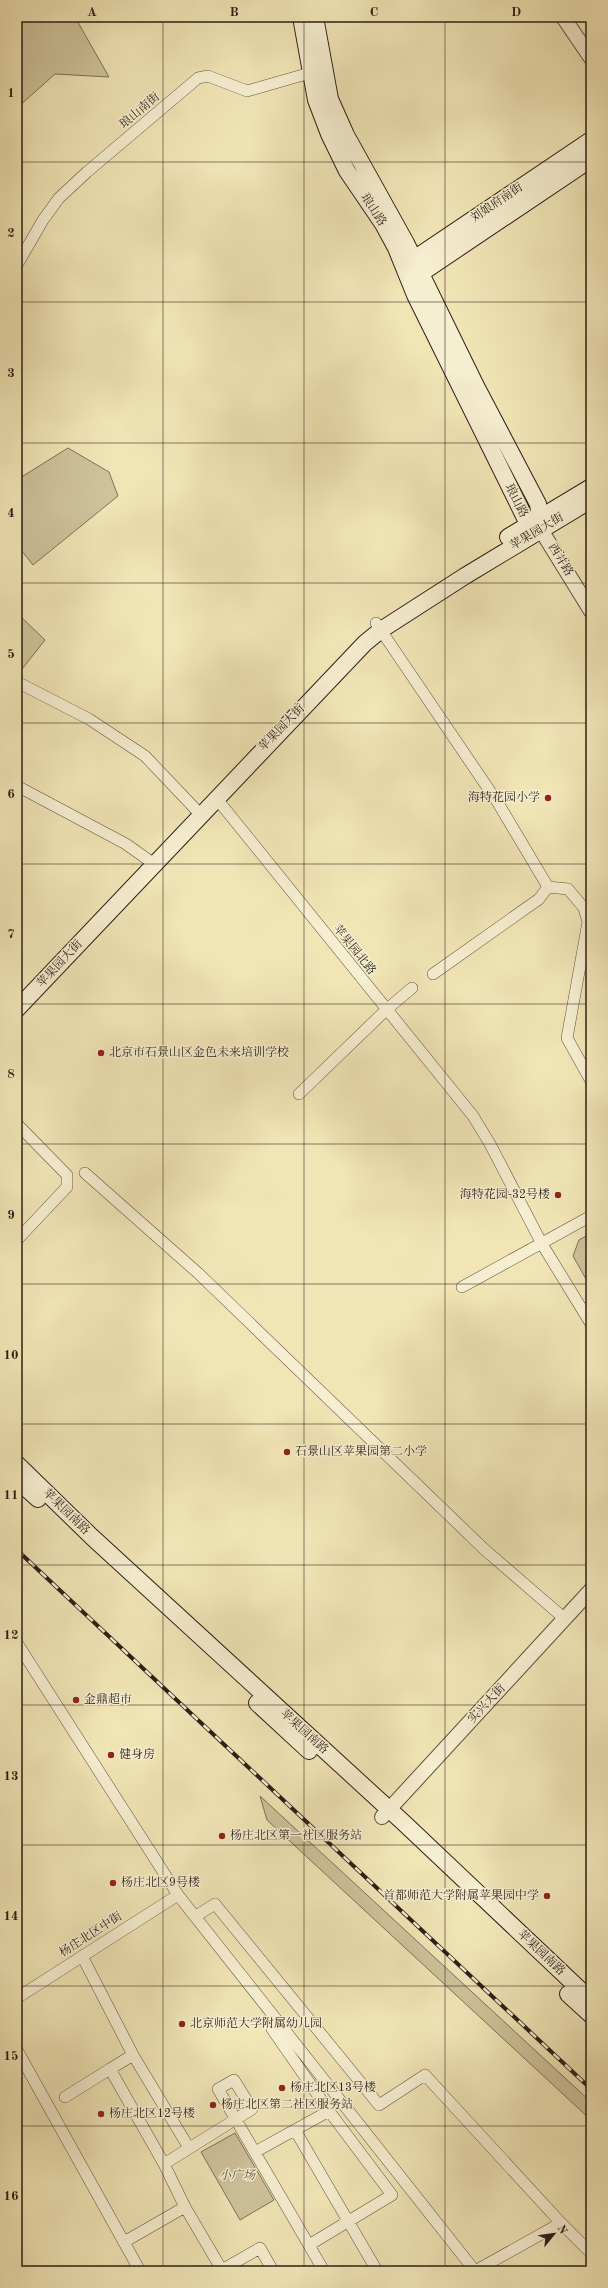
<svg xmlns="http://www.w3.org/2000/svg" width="608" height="2288" font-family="'Old Standard TT','Noto Serif SC',serif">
<rect width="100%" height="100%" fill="#f1e5b6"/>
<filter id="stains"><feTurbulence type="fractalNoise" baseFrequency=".005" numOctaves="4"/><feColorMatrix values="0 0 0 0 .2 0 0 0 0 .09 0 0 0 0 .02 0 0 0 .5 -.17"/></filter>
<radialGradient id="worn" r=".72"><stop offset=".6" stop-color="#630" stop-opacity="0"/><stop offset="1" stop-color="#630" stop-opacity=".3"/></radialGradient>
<path fill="#cfc39b" stroke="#7d7158" d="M17 17H75L109 77 55 74 17 108Z
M68 448 109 472 118 496 33 565 17 545V467L23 476Z
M17 613 45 640 19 673 17 671Z
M591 1233V1288L573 1256 579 1240Z
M260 1796 591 2102V2120L267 1820Z
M235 2133 274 2200 240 2220 201 2152Z"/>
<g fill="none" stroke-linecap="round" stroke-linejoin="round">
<defs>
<path id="minor" d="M17 265 43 220 59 198 87 172 198 78 208 76 247 91 317 71
M376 623 498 803 548 887 568 889 584 908 588 922 567 1038 591 1081
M17 682 89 719 145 756 201 815
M17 786 126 844 154 864
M217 799 473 1116 490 1144 542 1244 591 1324
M433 974 539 899 548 887
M299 1094 386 1010 412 988
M17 1124 67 1175V1187L17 1240
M85 1173 198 1273 484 1549 565 1619
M462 1287 591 1216
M17 1643 178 1895 475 2271
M196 1916 215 1904 379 2105 425 2075 561 2223
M82 1956 133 2055 110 2069
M17 1998 178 1895
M17 2050 140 2271
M133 2055 189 2148
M65 2097 110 2069 164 2164
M295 2130 376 2269
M255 2152 329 2111 272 2029
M185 2207 219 2265
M124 2242 185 2207 164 2164 252 2109 234 2080 218 2089 324 2271
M309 2245 392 2195 329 2111
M220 2271 260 2248 273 2271
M475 2271 561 2223 591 2253"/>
<path id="tertiary" d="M563 17 591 58
M541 530 591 611
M382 1817 591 1590"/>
<path id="secondary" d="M301 17 316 100 329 134 347 171 383 224 396 248 415 295 528 524 538 529
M315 17 330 99 346 135 406 243 476 386 538 504 541 525
M405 265 591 140
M411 280 591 159
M508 537 591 487
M17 1009 365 643 381 630 465 576 591 500
M17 1464 92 1537 404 1823 591 2000
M17 1480 38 1499
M257 1703 309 1751
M568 1994 591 2015"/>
</defs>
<use href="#minor" stroke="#5c503d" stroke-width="12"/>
<use href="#tertiary" stroke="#5c503d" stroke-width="16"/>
<use href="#secondary" stroke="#2b1f15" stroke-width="18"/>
<use href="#minor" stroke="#f6eed0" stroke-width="11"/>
<use href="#tertiary" stroke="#f6eed0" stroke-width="14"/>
<use href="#secondary" stroke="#f6eed0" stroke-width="16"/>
<defs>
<path id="rail" d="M17 1550 591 2089"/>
</defs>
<use href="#rail" stroke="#2b1f15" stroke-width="4"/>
<use href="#rail" stroke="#f6eed0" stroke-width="2.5" stroke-dasharray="8" stroke-linecap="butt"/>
</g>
<path fill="none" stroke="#2b1f15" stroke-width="1" stroke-opacity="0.55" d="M163 17V2271M304 17V2271M445 17V2271M17 162H591M17 302H591M17 443H591M17 583H591M17 723H591M17 864H591M17 1004H591M17 1144H591M17 1284H591M17 1424H591M17 1565H591M17 1705H591M17 1845H591M17 1986H591M17 2126H591"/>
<g fill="#8f2418" stroke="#f6eed0" stroke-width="1.5">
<circle cx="548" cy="798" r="4"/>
<circle cx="101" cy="1053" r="4"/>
<circle cx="558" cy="1195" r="4"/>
<circle cx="287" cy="1452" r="4"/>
<circle cx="76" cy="1700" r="4"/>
<circle cx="111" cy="1755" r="4"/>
<circle cx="222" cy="1836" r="4"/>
<circle cx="113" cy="1883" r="4"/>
<circle cx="547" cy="1896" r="4"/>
<circle cx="182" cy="2024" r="4"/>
<circle cx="282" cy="2088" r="4"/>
<circle cx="213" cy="2105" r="4"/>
<circle cx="101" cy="2114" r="4"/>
</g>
<g text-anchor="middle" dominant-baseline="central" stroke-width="3" stroke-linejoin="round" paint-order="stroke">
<g font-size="12" fill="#2b1f15" stroke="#f6eed0">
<text transform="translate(140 111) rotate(-40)">琅山南街</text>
<text transform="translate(497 203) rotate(-34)">刘娘府南街</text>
<text transform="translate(373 210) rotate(57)">琅山路</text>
<text transform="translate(516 501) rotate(63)">琅山路</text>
<text transform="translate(537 532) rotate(-31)">苹果园大街</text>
<text transform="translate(560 560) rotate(58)">西井路</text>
<text transform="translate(282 728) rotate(-46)">苹果园大街</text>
<text transform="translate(354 950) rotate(51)">苹果园北路</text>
<text transform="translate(60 964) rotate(-47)">苹果园大街</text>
<text transform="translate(66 1512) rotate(44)">苹果园南路</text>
<text transform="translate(487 1704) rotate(-47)">实兴大街</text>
<text transform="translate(304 1732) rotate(42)">苹果园南路</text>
<text transform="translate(91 1935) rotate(-33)">杨庄北区中街</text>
<text transform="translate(541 1953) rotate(43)">苹果园南路</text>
</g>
<g font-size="12" fill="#2b1f15" stroke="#f6eed0" text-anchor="start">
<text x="540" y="798" text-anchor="end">海特花园小学</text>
<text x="109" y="1053">北京市石景山区金色未来培训学校</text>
<text x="550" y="1195" text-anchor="end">海特花园-32号楼</text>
<text x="295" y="1452">石景山区苹果园第二小学</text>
<text x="84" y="1700">金鼎超市</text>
<text x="119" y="1755">健身房</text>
<text x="230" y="1836">杨庄北区第一社区服务站</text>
<text x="121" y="1883">杨庄北区9号楼</text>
<text x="539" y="1896" text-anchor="end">首都师范大学附属苹果园中学</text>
<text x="190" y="2024">北京师范大学附属幼儿园</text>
<text x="290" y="2088">杨庄北区13号楼</text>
<text x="221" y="2105">杨庄北区第二社区服务站</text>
<text x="109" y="2114">杨庄北区12号楼</text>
</g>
<g font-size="12" font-style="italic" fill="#5c503d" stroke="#f6eed0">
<text x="237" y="2176">小广场</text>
</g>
</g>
<rect width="608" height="2288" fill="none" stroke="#f1e5b6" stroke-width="44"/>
<g transform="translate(554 2234) rotate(61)" stroke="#f6eed0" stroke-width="3" paint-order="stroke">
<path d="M0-3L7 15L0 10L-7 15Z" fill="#2b1f15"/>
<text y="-6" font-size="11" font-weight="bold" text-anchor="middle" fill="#2b1f15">N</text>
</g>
<rect x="22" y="22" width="564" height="2244" fill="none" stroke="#2b1f15" stroke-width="1.5"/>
<g font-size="13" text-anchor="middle" font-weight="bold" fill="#2b1f15">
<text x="92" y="16">A</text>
<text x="234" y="16">B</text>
<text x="374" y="16">C</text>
<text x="516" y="16">D</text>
<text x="11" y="97">1</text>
<text x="11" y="237">2</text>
<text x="11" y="377">3</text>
<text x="11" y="517">4</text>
<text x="11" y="658">5</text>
<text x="11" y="798">6</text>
<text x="11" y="938">7</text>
<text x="11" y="1078">8</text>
<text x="11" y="1219">9</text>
<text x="11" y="1359">10</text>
<text x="11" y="1499">11</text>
<text x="11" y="1639">12</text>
<text x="11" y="1780">13</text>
<text x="11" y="1920">14</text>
<text x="11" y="2060">15</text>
<text x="11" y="2200">16</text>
</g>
<rect width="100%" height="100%" filter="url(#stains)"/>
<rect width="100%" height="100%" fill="url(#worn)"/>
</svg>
